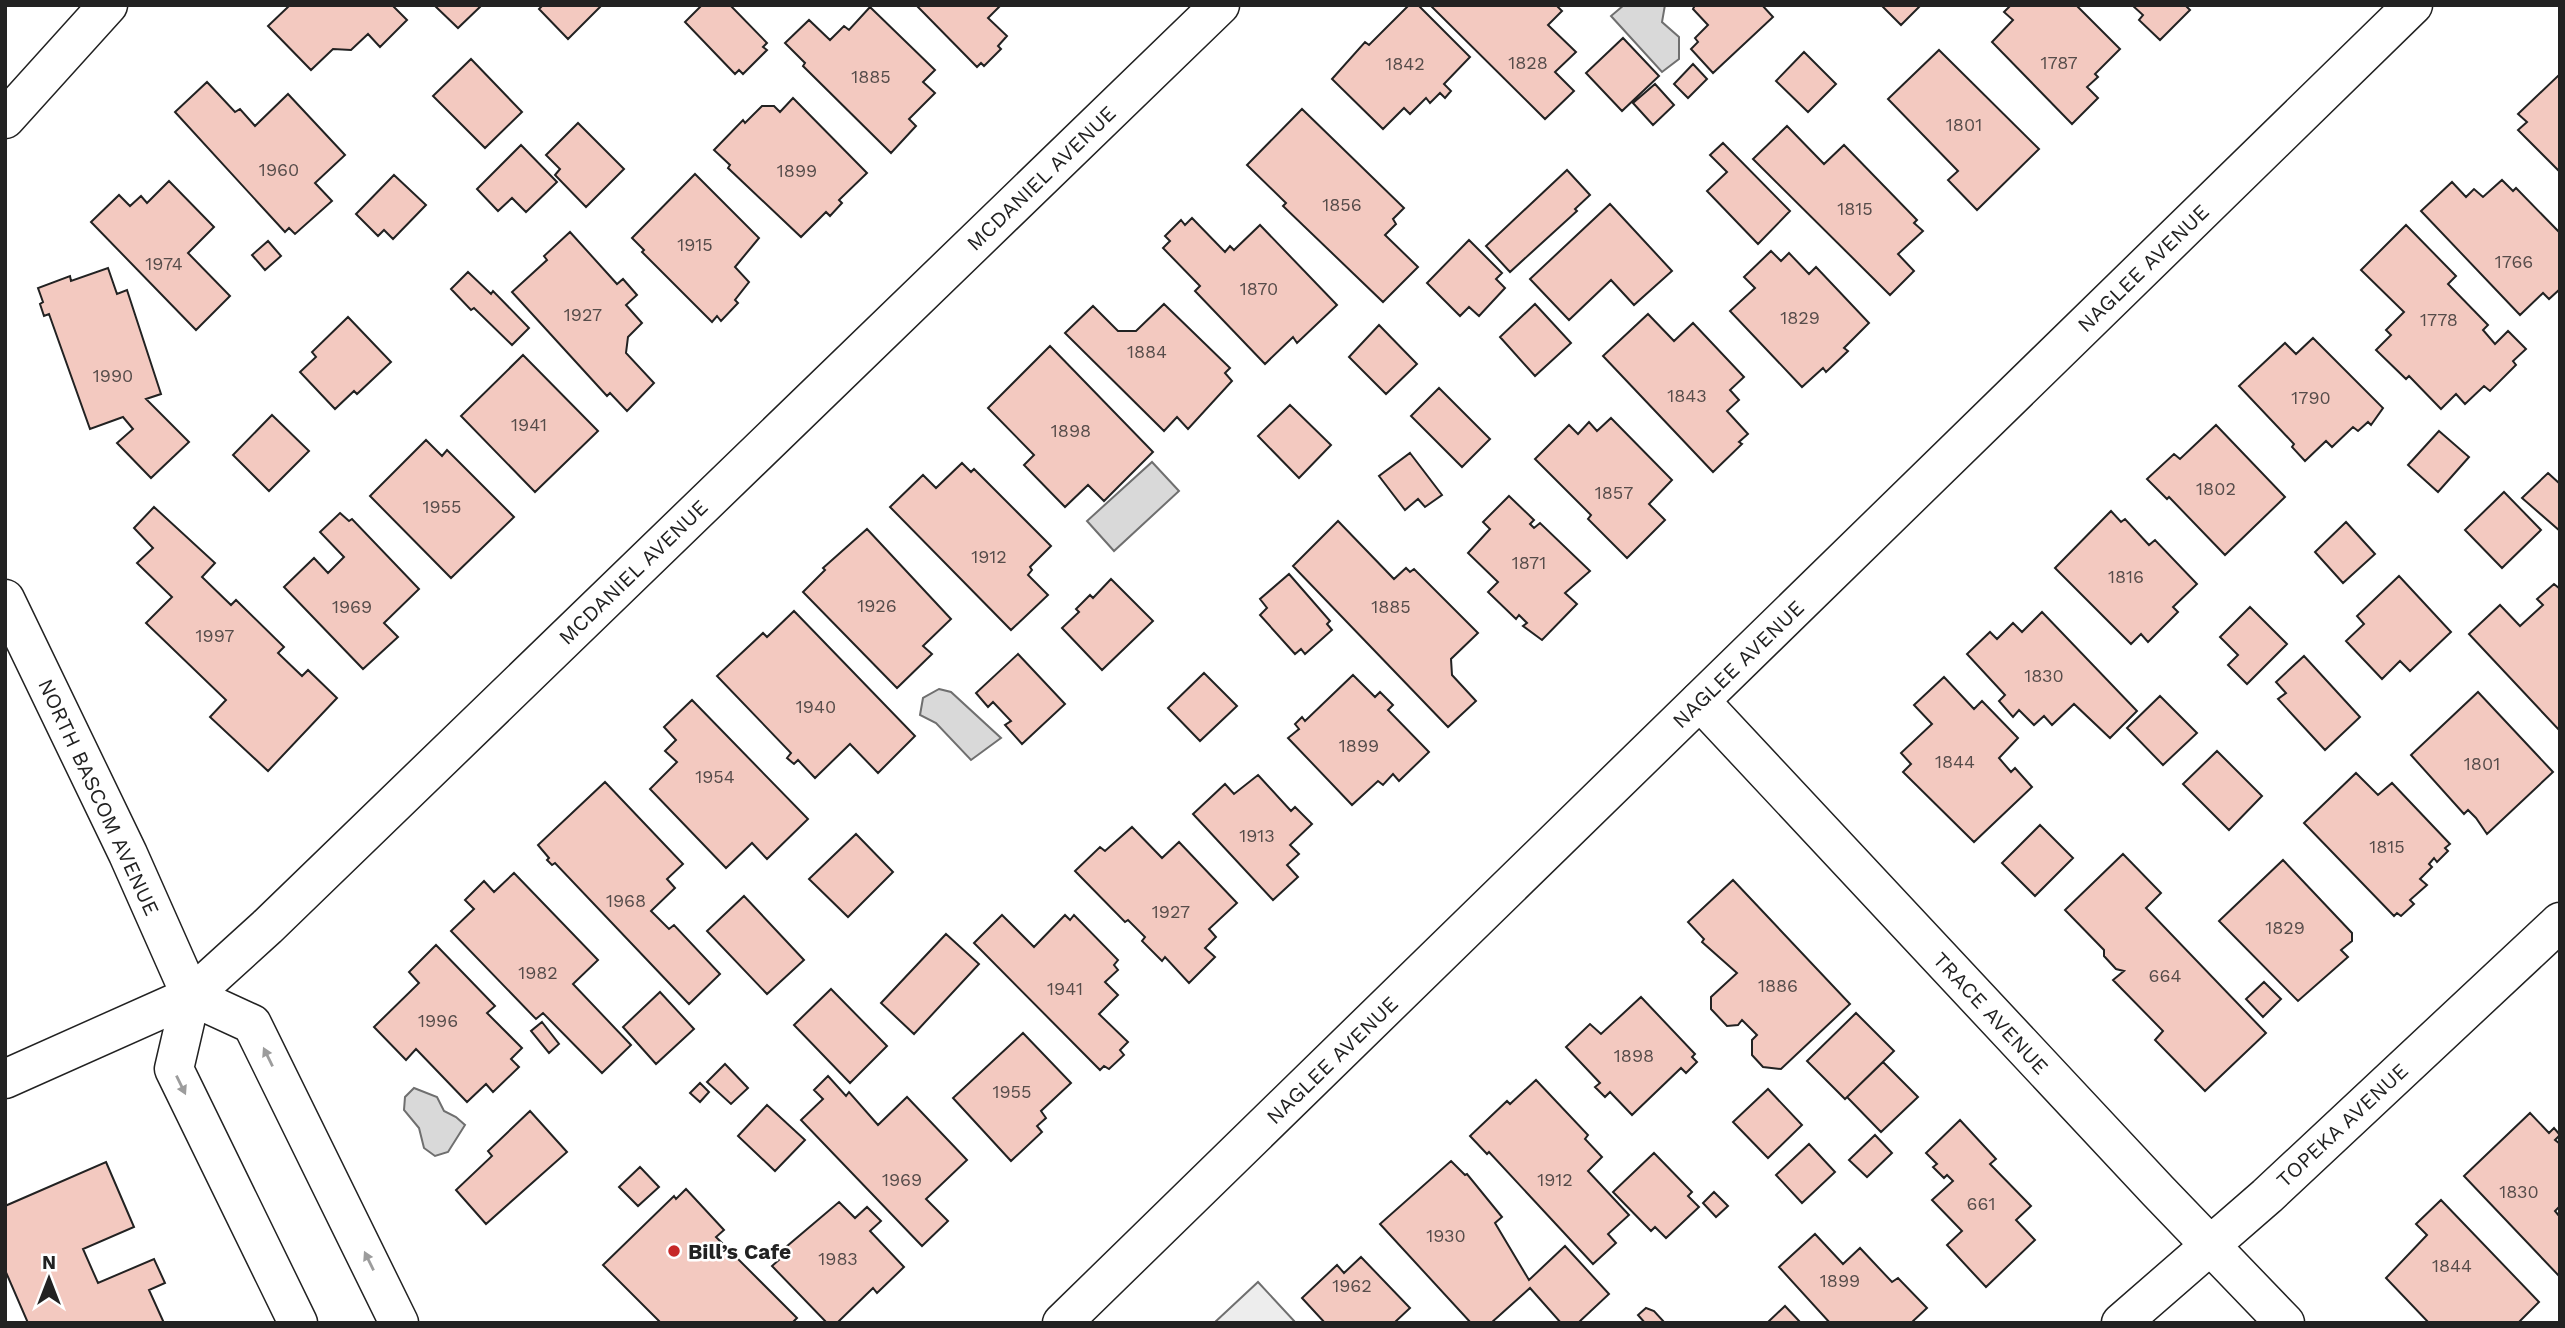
<svg xmlns="http://www.w3.org/2000/svg" width="2565" height="1328" font-family="'Work Sans',sans-serif">
<rect width="100%" height="100%" fill="#fff"/>
<path fill="#ededed" stroke="#6f6f6f" stroke-width="2" d="M1258 1282 1296 1323H1214Z"/>
<path fill="#d9d9d9" stroke="#6f6f6f" stroke-width="2" d="M1624 5H1665L1662 22 1679 37V59L1662 72 1611 16Z
M1152 462 1179 491 1114 551 1087 521Z
M939 689 951 692 1001 738 971 760 936 723 920 715 923 698Z
M414 1088 437 1097 444 1111 456 1117 465 1125 448 1152 435 1156 424 1148 419 1128 404 1110 405 1097Z"/>
<path fill="#f3c9c0" stroke="#222" stroke-width="2" d="M290 5H392L407 20 380 47 368 34 351 50 333 49 311 70 268 26Z
M434 5H482L458 28Z
M543 5H598L600 7 568 39 539 9Z
M702 5H730L767 43 763 47 767 50 743 74 739 70 735 74 685 22Z
M916 5H1001L988 18 1007 36 998 46 1001 49 984 66 981 63 977 67Z
M1409 5H1418L1470 57 1444 84 1451 91 1445 98 1440 93 1430 103 1426 98 1410 114 1404 108 1383 129 1332 79 1365 42 1369 45Z
M1430 5H1556L1562 11 1548 25 1576 52 1555 72 1574 91 1545 119Z
M1695 5H1762L1773 17 1713 73 1691 49 1698 42 1695 38 1708 25 1693 9Z
M1881 5H1921L1901 25Z
M2011 5H2076L2120 49 2095 74 2098 77 2087 87 2098 98 2072 124 1992 42 2013 20 2004 12Z
M2132 5H2185L2190 10 2160 40 2139 20 2143 15Z
M870 7 935 70 923 82 935 93 909 119 916 126 891 153 803 66 805 63 785 43 809 20 830 40 844 26 849 30Z
M1623 38 1659 76 1622 111 1586 73Z
M1939 50 2039 149 1977 210 1948 180 1958 171 1888 99Z
M1804 52 1836 84 1808 112 1776 81Z
M471 59 522 112 485 148 433 96Z
M1693 64 1707 79 1688 98 1674 84Z
M2560 74V172L2518 130 2527 122 2518 114Z
M207 82 235 112 240 109 255 126 288 94 345 155 315 183 332 201 295 234 289 228 285 232 175 112Z
M1655 84 1674 105 1653 125 1633 103Z
M793 98 867 173 839 200 842 203 830 216 826 212 801 237 728 168 730 165 714 150 743 120 745 123 762 106H774L780 112Z
M1302 109 1404 208 1393 219 1396 224 1385 235 1418 267 1383 302 1283 206 1286 203 1247 165Z
M578 123 624 169 586 207 555 175 560 169 546 155Z
M1787 126 1824 164 1844 145 1917 220 1914 223 1923 231 1898 254 1914 271 1890 295 1753 159Z
M1723 143 1790 211 1758 244 1707 191 1727 172 1710 155Z
M521 145 557 182 526 212 512 198 498 211 477 189Z
M1567 170 1590 195 1575 209 1577 211 1510 272 1486 246Z
M695 174 759 238 735 267 749 282 735 300 738 303 721 321 717 316 712 322 642 252 644 250 632 238Z
M394 175 426 205 393 239 384 230 378 236 356 214Z
M2502 180 2513 191 2516 188 2560 233V289L2549 299 2543 293 2520 315 2421 211 2452 182 2466 197 2474 189 2483 197Z
M169 181 214 227 188 253 230 296 196 330 91 222 119 195 130 206 141 196 147 203Z
M1610 204 1672 271 1634 305 1611 280 1569 320 1530 279Z
M1192 218 1225 252 1230 246 1234 250 1260 225 1337 305 1297 343 1293 337 1265 364 1195 291 1200 286 1163 248 1170 241 1165 236 1181 220 1185 225Z
M2406 225 2456 276 2448 284 2488 325 2483 330 2495 344 2508 331 2526 349 2513 361 2516 365 2490 391 2484 386 2465 404 2456 394 2441 409 2409 376 2406 379 2376 350 2391 335 2386 330 2404 312 2361 270Z
M570 232 617 284 623 279 637 295 626 305 642 323 628 337 626 353 654 383 627 411 610 393 607 396 512 292 547 260 544 256Z
M1469 240 1502 273 1496 279 1505 288 1479 316 1469 307 1460 316 1427 283Z
M268 241 281 256 265 270 252 255Z
M1771 251 1781 261 1789 253 1809 274 1816 267 1869 323 1844 348 1848 351 1826 372 1823 368 1802 387 1730 311 1755 288 1744 277Z
M108 268 117 294 127 290 161 394 146 399 189 442 151 478 117 443 133 429 123 417 90 429 49 314 44 316 40 304 43 302 38 288 70 276 71 281Z
M468 272 491 294 493 291 529 328 512 345 474 308 471 310 451 289Z
M1164 304 1230 368 1225 373 1232 381 1188 429 1177 417 1164 431 1065 333 1093 306 1118 331H1136Z
M1535 304 1571 343 1535 376 1500 337Z
M1648 314 1674 341 1693 323 1744 377 1730 390 1739 400 1727 411 1748 434 1739 442 1742 444 1713 472 1603 356Z
M348 317 391 362 357 394 354 391 335 409 300 372 316 357 312 352Z
M1379 325 1417 364 1386 394 1349 357Z
M2313 338 2383 408 2371 425 2368 422 2358 431 2353 427 2332 447 2326 441 2305 461 2292 447 2294 444 2239 386 2285 343 2296 354Z
M1050 346 1153 452 1104 501 1088 485 1065 507 1024 465 1034 455 988 408Z
M523 355 598 431 535 492 461 416Z
M1439 388 1490 439 1462 467 1411 416Z
M1290 405 1331 445 1299 478 1258 436Z
M272 415 309 451 269 491 233 455Z
M1611 418 1672 480 1649 504 1665 520 1627 558 1588 519 1591 515 1535 459 1569 425 1578 434 1589 422 1597 431Z
M2216 425 2285 497 2225 555 2169 497 2167 499 2147 479 2174 454 2180 459Z
M2439 431 2469 457 2438 492 2408 465Z
M426 440 442 456 447 450 514 517 451 578 370 496Z
M1410 453 1442 495 1425 507 1418 499 1405 510 1379 476Z
M962 463 971 472 974 469 1051 546 1030 567 1032 570 1028 575 1048 595 1011 630 890 507 923 475 936 488Z
M2548 473 2560 484V531L2522 498Z
M2504 492 2541 530 2502 568 2465 530Z
M1509 496 1534 520 1530 524 1534 528 1540 523 1590 571 1565 593 1577 604 1542 640 1523 626 1527 623 1519 615 1516 619 1488 592 1498 582 1468 553 1490 529 1483 522Z
M154 507 215 563 202 577 231 605 236 600 284 647 278 653 302 676 308 670 337 698 268 771 210 717 226 700 146 623 172 597 137 563 153 548 134 528Z
M2111 511 2121 522 2125 519 2149 545 2155 540 2197 584 2173 607 2178 612 2148 642 2141 634 2131 644 2055 568Z
M340 513 349 521 352 519 419 589 384 623 398 637 363 669 284 587 314 558 328 573 344 557 320 532Z
M1338 521 1394 579 1406 568 1410 572 1414 569 1478 633 1451 659 1452 675 1476 701 1448 727 1293 566Z
M2346 522 2375 554 2343 583 2315 552Z
M867 529 951 619 923 646 932 654 897 688 803 592 825 570 823 568Z
M1289 574 1330 621 1327 624 1332 630 1305 654 1301 649 1295 654 1260 615 1267 608 1260 599Z
M2399 576 2451 632 2410 671 2400 661 2382 679 2346 641 2364 624 2357 616Z
M1111 579 1153 621 1102 670 1062 628 1079 612 1076 609 1090 595 1093 598Z
M2554 584 2560 589V731L2469 634 2500 605 2520 626 2543 605 2537 599Z
M2250 607 2287 644 2247 684 2228 665 2238 655 2220 637Z
M794 611 915 736 878 773 850 744 815 778 798 760 794 764 787 758 791 753 717 676 763 633 767 637Z
M2042 612 2137 711 2110 738 2074 704 2052 725 2044 716 2034 725 2019 710 2013 717 1999 701 2005 695 1967 654 1990 632 1997 639 2013 623 2022 632Z
M1018 654 1065 704 1022 744 1005 725 1011 721 993 702 988 707 976 693Z
M2304 656 2360 717 2325 750 2278 699 2286 693 2276 682Z
M1204 673 1237 706 1200 741 1168 708Z
M1353 675 1375 697 1380 692 1393 705 1388 710 1429 752 1399 781 1393 774 1383 785 1378 781 1352 805 1288 738 1299 729 1295 724 1302 717 1305 721Z
M1944 677 1974 709 1982 701 2018 738 1999 758 2011 772 2015 768 2032 787 1974 842 1903 772 1911 764 1901 753 1932 724 1914 705Z
M2478 692 2553 772 2487 834 2476 818 2468 810 2464 814 2411 755Z
M2160 696 2197 733 2163 765 2127 728Z
M692 700 808 819 767 859 752 843 726 868 650 789 677 762 665 751 676 740 664 727Z
M2217 751 2262 796 2229 830 2183 784Z
M2356 773 2378 795 2392 783 2450 844 2445 848 2448 851 2437 862 2434 858 2429 864 2432 867 2420 879 2427 885 2410 900 2414 904 2401 916 2397 913 2394 916 2304 823Z
M1258 775 1291 811 1295 807 1312 824 1290 845 1299 854 1287 865 1298 877 1273 900 1193 814 1225 784 1234 794Z
M605 782 683 864 667 879 675 888 651 911 669 929 674 925 720 974 689 1004 555 863 552 865 547 860 549 858 538 845Z
M2040 825 2073 858 2035 896 2002 863Z
M1132 827 1162 858 1179 842 1237 903 1209 929 1216 937 1205 948 1215 957 1189 983 1165 957 1162 961 1142 941 1145 937 1128 920 1125 922 1075 871 1100 847 1105 851Z
M856 834 893 872 848 917 809 879Z
M2123 854 2161 893 2146 908 2266 1033 2205 1091 2155 1040 2163 1031 2113 980 2124 971 2116 969 2104 956V950L2065 910Z
M2283 860 2352 933V941L2341 950 2348 957 2298 1001 2219 921Z
M514 873 598 960 573 984 631 1045 602 1073 543 1013 536 1019 451 931 474 909 465 900 484 881 494 892Z
M1733 880 1850 1004 1781 1069 1763 1067 1752 1055V1040L1757 1035 1742 1020 1738 1025 1727 1026 1711 1009V997L1737 973 1702 942 1704 939 1688 922Z
M744 896 804 960 767 994 707 931Z
M1002 915 1034 947 1065 915 1070 920 1074 915 1118 960 1114 965 1118 970 1105 982 1118 995 1099 1014 1128 1042 1120 1050 1124 1055 1109 1069 1104 1066 1100 1070 974 943Z
M946 934 979 964 914 1034 881 1003Z
M436 945 495 1006 487 1013 522 1048 511 1059 519 1067 493 1092 486 1084 467 1102 416 1049 406 1060 374 1027 419 983 409 972Z
M2264 982 2281 999 2263 1017 2246 999Z
M831 989 887 1046 850 1083 794 1025Z
M660 992 694 1029 656 1064 623 1027Z
M1641 997 1695 1054 1692 1057 1697 1062 1686 1073 1681 1068 1632 1115 1610 1092 1605 1097 1595 1087 1600 1083 1566 1047 1590 1024 1601 1034Z
M1856 1013 1894 1051 1845 1099 1807 1061Z
M542 1022 559 1044 549 1053 531 1031Z
M1023 1033 1071 1083 1041 1111 1046 1118 1037 1126 1042 1132 1011 1161 953 1098Z
M1883 1062 1918 1097 1881 1132 1847 1097Z
M725 1064 748 1088 731 1104 707 1082Z
M828 1076 846 1096 849 1092 878 1125 907 1097 967 1160 926 1199 948 1221 922 1246 801 1120 823 1099 814 1090Z
M1536 1080 1588 1135 1585 1139 1602 1157 1588 1171 1629 1215 1608 1234 1616 1243 1593 1264 1489 1152 1487 1154 1470 1136 1507 1101 1510 1104Z
M700 1083 709 1092 700 1102 690 1093Z
M1768 1089 1802 1125 1768 1158 1733 1122Z
M767 1105 805 1140 775 1171 738 1136Z
M530 1111 567 1152 486 1224 456 1190 492 1156 488 1151Z
M2530 1113 2549 1133 2554 1128 2560 1135 2555 1140 2560 1144V1206L2555 1211 2560 1217V1277L2464 1176Z
M1960 1120 1996 1159 1990 1164 2031 1206 2016 1220 2035 1240 1986 1287 1947 1245 1962 1231 1932 1200 1953 1181 1947 1175 1944 1178 1933 1167 1937 1164 1926 1153Z
M1875 1135 1892 1153 1867 1177 1849 1160Z
M1809 1144 1835 1172 1802 1203 1776 1175Z
M1654 1153 1692 1192 1688 1196 1699 1207 1666 1238 1655 1227 1651 1231 1613 1192Z
M1451 1161 1465 1175 1467 1174 1502 1217 1495 1223 1529 1280 1565 1246 1609 1294 1578 1323H1561L1530 1288 1491 1323H1471L1380 1224Z
M106 1162 134 1227 83 1249 98 1283 154 1259 165 1283 149 1290 164 1323H28L5 1270V1206Z
M640 1167 659 1187 638 1206 619 1187Z
M686 1189 724 1230 716 1237 797 1318 792 1323H661L603 1265 674 1196 676 1199Z
M1714 1192 1728 1206 1716 1217 1703 1203Z
M2441 1200 2539 1302 2518 1323H2429L2386 1278 2427 1235 2416 1224Z
M839 1202 855 1218 867 1207 881 1221 870 1231 904 1267 877 1293 873 1288 837 1323H827L772 1266 790 1250 786 1247Z
M1815 1234 1843 1264 1860 1248 1892 1282 1898 1278 1927 1308 1911 1323H1830L1779 1267Z
M1361 1257 1410 1308 1394 1323H1325L1302 1298 1337 1265 1344 1273Z
M1785 1306 1801 1323H1767Z
M1646 1308 1654 1311 1665 1323H1645L1638 1315Z"/>
<g fill="none" stroke-linecap="round" stroke-linejoin="round">
<defs>
<path id="minor" d="M5 119 108 5
M1700 701 2158 1191 2285 1323
M5 1079 191 996 267 927 1220 5
M2121 1323 2267 1196 2560 922"/>
<path id="secondary" d="M1062 1323 2413 5"/>
<path id="primary" d="M5 599 128 854 191 996 174 1069 298 1323
M191 996 252 1024 399 1323"/>
</defs>
<use href="#minor" stroke="#222" stroke-width="41"/>
<use href="#secondary" stroke="#222" stroke-width="41"/>
<use href="#primary" stroke="#222" stroke-width="41"/>
<use href="#minor" stroke="#fff" stroke-width="38"/>
<use href="#secondary" stroke="#fff" stroke-width="38"/>
<use href="#primary" stroke="#fff" stroke-width="38"/>
</g>
<defs><path id="oneway-solid" d="M-6-.8H1V-3.2L6.5 0L1 3.2V.8H-6Z" transform="scale(1.75)"/></defs>
<g fill="#9c9c9c">
<use href="#oneway-solid" transform="translate(268 1057) rotate(-116)"/>
<use href="#oneway-solid" transform="translate(181 1085) rotate(64)"/>
<use href="#oneway-solid" transform="translate(369 1261) rotate(-116)"/>
</g>
<circle fill="#c62828" stroke="#fff" stroke-width="2.5" cx="674" cy="1251" r="7"/>
<g text-anchor="middle" dominant-baseline="central" stroke-width="5" stroke-linejoin="round" paint-order="stroke">
<g font-size="18" fill="#564c4a">
<text x="1528" y="62">1828</text>
<text x="2059" y="62">1787</text>
<text x="1405" y="63">1842</text>
<text x="871" y="76">1885</text>
<text x="1964" y="124">1801</text>
<text x="279" y="169">1960</text>
<text x="797" y="170">1899</text>
<text x="1342" y="204">1856</text>
<text x="1855" y="208">1815</text>
<text x="695" y="244">1915</text>
<text x="2514" y="261">1766</text>
<text x="164" y="263">1974</text>
<text x="1259" y="288">1870</text>
<text x="583" y="314">1927</text>
<text x="1800" y="317">1829</text>
<text x="2439" y="319">1778</text>
<text x="1147" y="351">1884</text>
<text x="113" y="375">1990</text>
<text x="1687" y="395">1843</text>
<text x="2311" y="397">1790</text>
<text x="529" y="424">1941</text>
<text x="1071" y="430">1898</text>
<text x="2216" y="488">1802</text>
<text x="1614" y="492">1857</text>
<text x="442" y="506">1955</text>
<text x="989" y="556">1912</text>
<text x="1529" y="562">1871</text>
<text x="2126" y="576">1816</text>
<text x="877" y="605">1926</text>
<text x="352" y="606">1969</text>
<text x="1391" y="606">1885</text>
<text x="215" y="635">1997</text>
<text x="2044" y="675">1830</text>
<text x="816" y="706">1940</text>
<text x="1359" y="745">1899</text>
<text x="1955" y="761">1844</text>
<text x="2482" y="763">1801</text>
<text x="715" y="776">1954</text>
<text x="1257" y="835">1913</text>
<text x="2387" y="846">1815</text>
<text x="626" y="900">1968</text>
<text x="1171" y="911">1927</text>
<text x="2285" y="927">1829</text>
<text x="538" y="972">1982</text>
<text x="2165" y="975">664</text>
<text x="1778" y="985">1886</text>
<text x="1065" y="988">1941</text>
<text x="438" y="1020">1996</text>
<text x="1634" y="1055">1898</text>
<text x="1012" y="1091">1955</text>
<text x="902" y="1179">1969</text>
<text x="1555" y="1179">1912</text>
<text x="2519" y="1191">1830</text>
<text x="1981" y="1203">661</text>
<text x="1446" y="1235">1930</text>
<text x="838" y="1258">1983</text>
<text x="2452" y="1265">1844</text>
<text x="1840" y="1280">1899</text>
<text x="1352" y="1285">1962</text>
</g>
<g font-size="21" fill="#222" stroke="#fff">
<text transform="translate(1041 178) rotate(-44)">MCDANIEL AVENUE</text>
<text transform="translate(2143 268) rotate(-44)">NAGLEE AVENUE</text>
<text transform="translate(633 572) rotate(-44)">MCDANIEL AVENUE</text>
<text transform="translate(1738 664) rotate(-44)">NAGLEE AVENUE</text>
<text transform="translate(99 797) rotate(65)">NORTH BASCOM AVENUE</text>
<text transform="translate(1991 1013) rotate(47)">TRACE AVENUE</text>
<text transform="translate(1332 1060) rotate(-44)">NAGLEE AVENUE</text>
<text transform="translate(2342 1125) rotate(-43)">TOPEKA AVENUE</text>
</g>
<g font-size="21" font-weight="bold" fill="#222" stroke="#fff" text-anchor="start">
<text x="688" y="1251">Bill’s Cafe</text>
</g>
</g>
<rect width="2565" height="1328" fill="none" stroke="#222222" stroke-width="14"/>
<g transform="translate(49 1279)" stroke="#ffffff" stroke-width="5" paint-order="stroke">
<path d="M0-5L12 26L0 18L-12 26Z" fill="#222222"/>
<text y="-10" font-size="19" font-weight="bold" text-anchor="middle" fill="#222222">N</text>
</g>
</svg>
